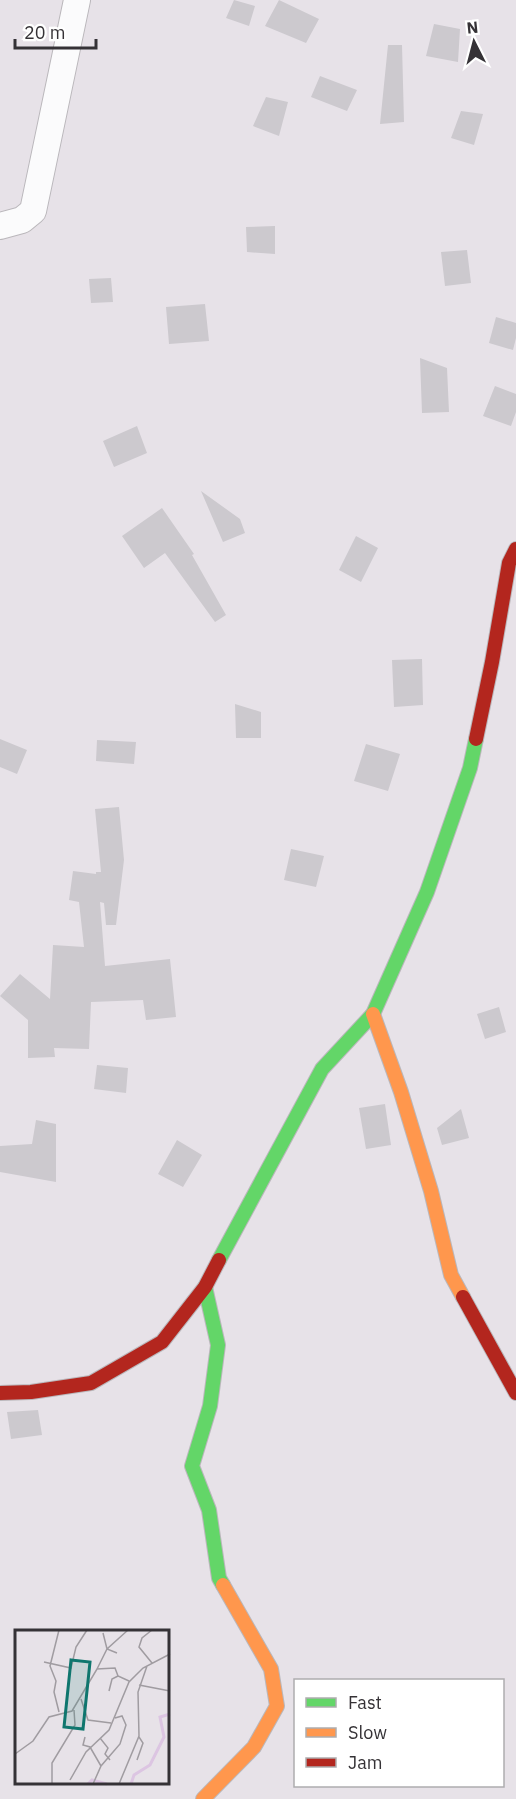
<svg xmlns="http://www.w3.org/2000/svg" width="516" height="1799" font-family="'IBM Plex Sans',sans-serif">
<rect width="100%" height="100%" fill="#e7e2e8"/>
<path fill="#ccc9ce" d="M234 0 255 6 249 26 226 18Z
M279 0 319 19 306 43 265 26Z
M434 24 460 29 458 62 426 56Z
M388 45H402L404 122 380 124Z
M320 76 357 90 347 111 311 97Z
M266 97 288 102 279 136 253 126Z
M461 111 483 114 474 145 451 138Z
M275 226V254L247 252 246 227Z
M467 250 471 283 445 286 441 252Z
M111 278 113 302 91 303 89 279Z
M205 304 209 341 169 344 166 307Z
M496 317 516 323V338L513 350 489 343Z
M420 358 447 368 449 412 422 413Z
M495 386 516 394V412L511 426 483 416Z
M137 426 147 453 114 467 103 441Z
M201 491 240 519 245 533 223 542Z
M162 508 194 554 192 555 226 615 215 622 165 553 144 568 122 536Z
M356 536 378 548 361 582 339 570Z
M422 659 423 705 394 707 392 660Z
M235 704 261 712V738H236Z
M0 739 27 750 17 774 0 767Z
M97 740 136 742 134 764 96 761Z
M366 744 400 754 388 791 354 781Z
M119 807 124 860 116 925H106L104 903 100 902 105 966 170 959 176 1017 146 1020 143 1000 91 1002 89 1049 54 1048 55 1057 28 1058V1020L0 996 20 974 50 999 53 945 84 947 79 902 69 900 73 871 96 874V872H101L95 809Z
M291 849 324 856 316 887 284 880Z
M499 1007 506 1032 485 1039 477 1014Z
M97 1065 128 1068 126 1093 94 1089Z
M385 1104 391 1145 366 1149 359 1108Z
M461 1109 469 1138 442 1145 437 1128Z
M36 1120 56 1124V1182L0 1172V1146L32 1144Z
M177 1140 202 1155 183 1187 158 1174Z
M38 1410 42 1435 11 1439 7 1412Z"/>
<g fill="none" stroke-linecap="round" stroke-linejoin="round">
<defs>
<path id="street" d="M0 226 22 220 33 211 77 0"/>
<path id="fast" d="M219 1260 322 1069 373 1014 427 892 470 768 476 739
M205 1287 218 1345 210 1406 192 1466 209 1510 219 1578 223 1585"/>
<path id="slow" d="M373 1014 401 1092 431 1191 451 1275 463 1297
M203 1799 254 1747 277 1706 271 1669 223 1585"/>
<path id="jam" d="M476 739 492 662 509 563 516 549
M463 1297 516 1393
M0 1393 31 1392 91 1383 162 1342 205 1287 219 1260"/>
</defs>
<use href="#street" stroke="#bab7bb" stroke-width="28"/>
<use href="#fast" stroke="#bab7bb" stroke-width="16"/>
<use href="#slow" stroke="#bab7bb" stroke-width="16"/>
<use href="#jam" stroke="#bab7bb" stroke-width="16"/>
<use href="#street" stroke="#fbfbfc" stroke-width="26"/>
<use href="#fast" stroke="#63d668" stroke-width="14"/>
<use href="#slow" stroke="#ff974d" stroke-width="14"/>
<use href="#jam" stroke="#b3261e" stroke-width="14"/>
</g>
<g transform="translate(15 1630)">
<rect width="154" height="154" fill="#e7e2e8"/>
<path fill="none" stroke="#dcc5e2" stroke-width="3" d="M73 154 77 150 92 154M116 154 119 145 135 135 149 107 145 87 155 84"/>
<path fill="none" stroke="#a09ca1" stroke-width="1.5" d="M44 0 35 36 41 51 39 62 44 82M137 0 127 8 124 17 137 33M88 3 92 19 102 23M29 32 56 38 61 17 72 0M82 39 92 19 113 0M124 55 155 61M94 61 97 49 103 46M66 69 73 90 96 93M70 107 68 115 75 117 86 136M85 108 93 118 90 124 95 130M0 124 18 111 34 87 57 81 82 39 100 38 103 46 114 51M122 130 128 113 124 107M55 150 71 122 94 100 114 52 128 38 155 24M37 154V133L60 95 59 80M78 154 86 136 105 114 111 95 107 86 100 88M104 154 124 106 123 62 132 36"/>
<path fill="#0f766e" fill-opacity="0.15" stroke="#0f766e" stroke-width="3" d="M56 30 75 32 68 99 49 97Z"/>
<rect width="154" height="154" fill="none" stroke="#353236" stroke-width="3"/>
</g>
<rect x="294" y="1679" width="210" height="108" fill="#ffffff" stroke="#aeadaf" stroke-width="1.5"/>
<rect x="306" y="1698" width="30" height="9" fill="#63d668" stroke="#aeadaf" stroke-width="1.5"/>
<text x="348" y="1709" font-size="18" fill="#353236">Fast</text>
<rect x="306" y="1728" width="30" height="9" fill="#ff974d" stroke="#aeadaf" stroke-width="1.5"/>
<text x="348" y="1739" font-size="18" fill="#353236">Slow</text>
<rect x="306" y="1758" width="30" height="9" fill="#b3261e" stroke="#aeadaf" stroke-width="1.5"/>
<text x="348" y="1769" font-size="18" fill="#353236">Jam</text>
<g transform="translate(474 42) rotate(354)" stroke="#ffffff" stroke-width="4.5" paint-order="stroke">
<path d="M0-4.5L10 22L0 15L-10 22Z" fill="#353236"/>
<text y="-9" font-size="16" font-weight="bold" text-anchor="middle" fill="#353236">N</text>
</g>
<path d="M15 39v9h81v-9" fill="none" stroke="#353236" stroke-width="3"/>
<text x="24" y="39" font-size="18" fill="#353236" stroke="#ffffff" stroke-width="4.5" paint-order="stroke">20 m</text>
</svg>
